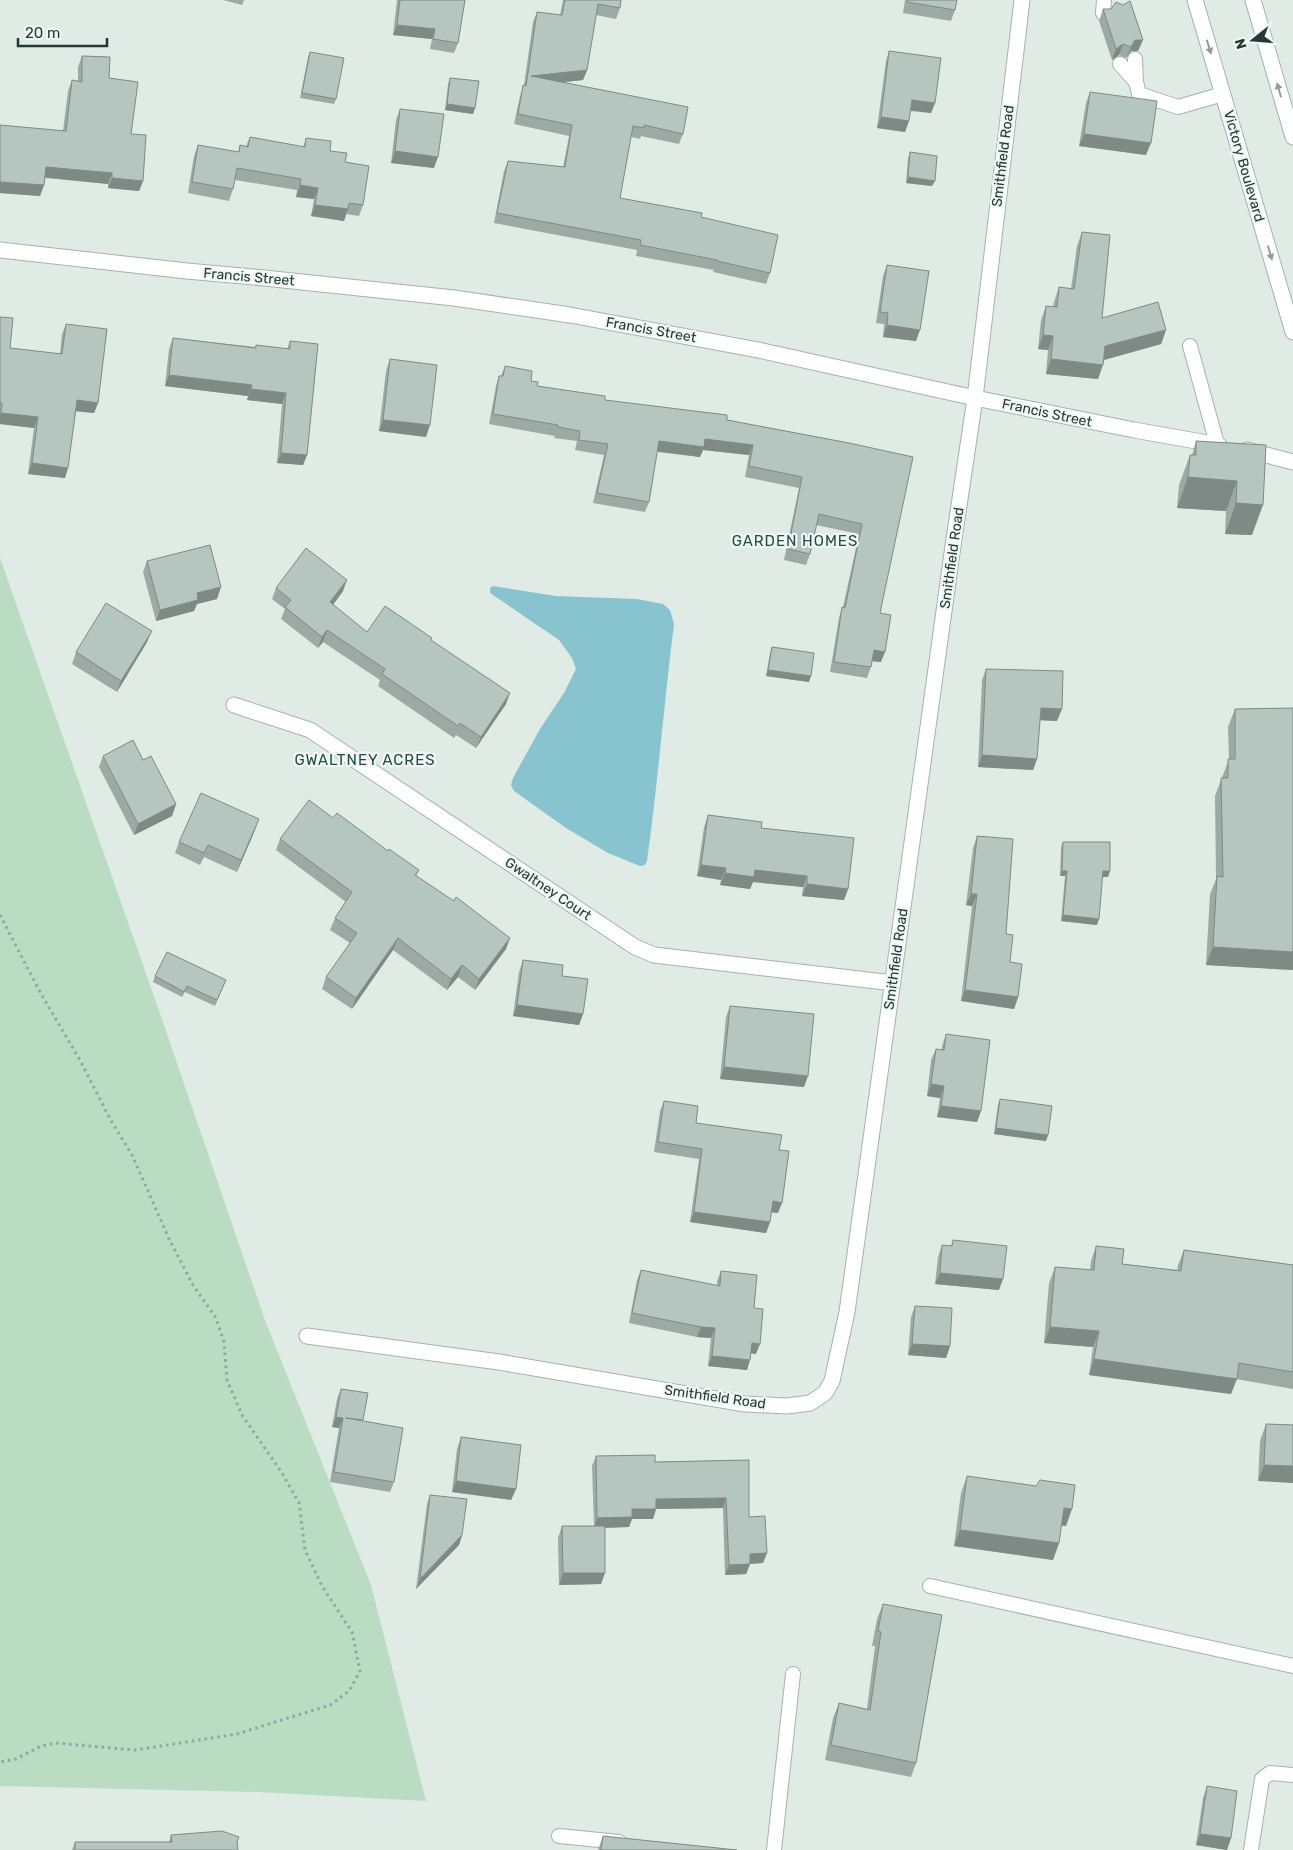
<svg xmlns="http://www.w3.org/2000/svg" width="1293" height="1850" font-family="Rubik,sans-serif">
<rect width="100%" height="100%" fill="#e0ebe6"/>
<path fill="#b9dcc2" d="M0 558 156 1002 266 1323 371 1585 426 1801 258 1792 0 1786Z"/>
<path fill="#88c4cf" d="M493 586 556 596 637 599 663 604 670 610 674 624C664 703 658 782 647 861L645 865 640 866 608 853 566 828 514 791 511 785 513 778 540 729 564 693 576 669 572 658 559 640 490 593V588Z"/>
<g fill="none" stroke-linecap="round" stroke-linejoin="round">
<defs>
<path id="service" d="M1103 13 1104 0
M1135 59 1136 82
M1120 64 1136 82 1139 94 1178 107 1223 94
M1190 346 1217 444
M930 1586 1293 1666
M559 1836 619 1842
M774 1850 793 1674
M1251 1850 1262 1779 1270 1773 1293 1775"/>
<path id="minor" d="M0 250 187 271 264 278 454 298 570 315 763 351 975 398 1134 430 1219 445
M1247 450 1293 462
M234 705 310 730 635 947 654 955 893 983
M307 1336 499 1362 745 1404 787 1406 810 1403 825 1393 832 1381 847 1312 953 546 975 398 1022 0"/>
<path id="secondary" d="M1195 0 1293 332
M1253 0 1293 137"/>
</defs>
<use href="#service" stroke="#a3b3ad" stroke-width="16"/>
<use href="#minor" stroke="#a3b3ad" stroke-width="17"/>
<use href="#secondary" stroke="#9fb6ae" stroke-width="17"/>
<path stroke="#81aea0" stroke-width="3" stroke-dasharray="2.5 4" stroke-linecap="butt" d="M0 915 40 992 81 1062 110 1119 132 1155 170 1241 193 1285 216 1318 224 1342 227 1380 242 1415 282 1473 299 1503 305 1550 322 1586 352 1632 360 1671 349 1691 330 1705 237 1734 135 1750 56 1743 41 1746 16 1759 0 1762"/>
<use href="#service" stroke="#fff" stroke-width="14"/>
<use href="#minor" stroke="#fff" stroke-width="15"/>
<use href="#secondary" stroke="#fff" stroke-width="15"/>
</g>
<path fill="#9ca9a4" d="M223 0H244L242 5Z
M397 0H465L458 43 454 53 430 49 432 39 393 35Z
M563 0H621L620 8 616 19 596 15 587 70 583 80 564 82 683 134 679 144 641 136 640 139 631 137 620 198 701 217 770 273 766 284 713 272 714 270 636 256 637 250 494 223 504 171 508 161 563 167 569 136 514 124 520 96 524 85 533 22 537 12 560 15Z
M905 0H957L955 10 951 21 903 13Z
M1103 9 1138 51H1131L1126 58 1119 55 1112 60 1099 21Z
M889 51 935 103 931 113 910 111 905 132 877 128 886 61Z
M310 52 336 99 334 104 300 98 308 57Z
M82 56 109 78 131 134 143 181 139 191 108 188V184L45 178 44 185 40 196 0 193V125L63 131 68 91 72 80 78 81V67Z
M450 78 475 108 473 114 445 110 448 84Z
M1090 92 1146 155 1079 146 1086 103Z
M400 109 434 168 391 163 396 120Z
M250 137 303 147 306 138 330 151 345 162 363 205 359 216 346 214 344 221 311 216 314 199 296 197 297 190 235 180 233 189 229 201 188 193 194 156 198 145 238 152 240 145 246 146Z
M910 152 932 186 906 183 908 158Z
M1082 232 1102 318 1166 330 1161 344 1104 360 1098 379 1046 374 1048 350 1038 349 1041 320 1046 306 1053 307 1054 302 1059 287 1071 289 1077 246Z
M887 265 916 341 883 337 884 324 876 323 883 276Z
M0 317 10 348 60 354 62 334 66 324 98 403 94 413 76 411 65 478 28 474 34 428 0 424Z
M173 338 255 347 256 345 287 349 290 341 307 455 303 465 277 463 282 404 247 400 248 396 165 386 169 349Z
M390 359 426 437 379 431 386 371Z
M505 366 531 381 537 386 605 400 727 420 849 443 880 613 881 662 872 661 871 667 867 678 830 672 839 618 842 607H843L859 534 816 525 810 554 806 565 784 560 799 488 745 477 749 455 703 450 700 457 657 452 649 502 645 512 593 503 604 455 575 450 577 441 554 438 555 436 489 424 496 386 499 376H501Z
M1196 441 1266 445 1252 535 1225 534 1226 511 1177 508 1179 485 1190 455H1192Z
M147 561 217 599 197 604 194 611 156 621 143 572Z
M276 588 343 591 333 605 367 632 431 641 506 704 476 748 456 735 454 738 378 686 380 680 323 642 318 648 281 619 285 609 272 599Z
M147 642 117 692 72 664 76 652Z
M772 647 809 682 766 676 770 653Z
M986 669 1057 721 1040 720 1037 759 1033 770 978 767 982 680Z
M1293 708V970L1206 965 1210 894 1216 879 1215 796 1229 759 1228 727 1235 709Z
M103 756 143 760 176 804 172 816 134 835 99 767Z
M708 815 761 828 848 889 844 900 802 896 803 887 753 882 750 889 720 885 721 880 697 876 704 827Z
M333 818 419 870 416 876 506 949 475 990 458 977 447 990 393 950 352 1009 322 989 326 977 350 943 330 930 335 918 346 902 276 850 280 839Z
M255 830 237 872 204 857 200 865 175 853 179 842Z
M977 836 1006 934 1010 962 1018 997 1014 1009 961 1001 972 906 966 905 973 848Z
M1063 842 1108 877H1102L1097 925 1061 921 1065 876H1060L1061 847Z
M523 960 562 976 583 1014 579 1025 513 1016 519 972Z
M155 976 226 980 215 1006 185 992 182 997 153 982Z
M730 1006 804 1087 720 1079 726 1017Z
M946 1034 981 1111 977 1122 937 1117 940 1098 927 1096 931 1060 936 1049H942V1046Z
M1000 1099 1048 1135 1046 1141 994 1134 998 1104Z
M664 1101 696 1123 779 1150 778 1213 771 1212 770 1222 766 1233 690 1222 699 1159 654 1152 660 1111Z
M953 1240 999 1290 935 1284 938 1257 942 1245 951 1246Z
M1096 1246 1122 1264 1177 1270 1178 1265 1184 1250 1293 1265V1389L1236 1379 1231 1394 1089 1375 1093 1347 1044 1343 1049 1283 1055 1267 1090 1270 1091 1261Z
M641 1270 717 1286V1281L721 1271 754 1308 756 1354 751 1353 747 1370 708 1366 711 1338 697 1337 629 1323 637 1280Z
M915 1306 950 1346 946 1358 908 1355 911 1317Z
M341 1389 363 1421 394 1482 390 1492 330 1482 339 1428 332 1427 337 1399Z
M1266 1424 1293 1425 1258 1481 1260 1441Z
M461 1437 516 1489 511 1500 452 1492 457 1449Z
M596 1456 655 1462 749 1460V1517L767 1553 763 1563 750 1564 746 1574 725 1575 723 1508 656 1509 653 1519H632L629 1527 605 1528 601 1584 559 1585 558 1538 562 1526H594L592 1466Z
M967 1476 1036 1486 1066 1526 1061 1525 1059 1543 1053 1560 954 1546 961 1493Z
M430 1495 462 1535 459 1545 416 1589 427 1504Z
M883 1604 916 1763 911 1777 825 1760 833 1718 839 1703 867 1709 875 1646H872L877 1619Z
M1207 1786 1231 1838 1227 1850 1196 1845 1203 1798Z
M171 1835 237 1842 238 1850H72L75 1842H169Z
M603 1836 737 1850H598Z"/>
<path fill="#7f8a86" d="M397 25 435 29 432 39 393 35Z
M1135 40H1143L1138 51H1131L1126 58 1131 47Z
M1123 44 1119 55 1112 60 1116 49Z
M587 70 583 80 528 86 531 76Z
M912 100 935 103 931 113 908 110Z
M447 104 475 108 473 114 445 110Z
M881 117 909 121 905 132 877 128Z
M1084 134 1151 143 1146 155 1079 146Z
M395 151 438 157 434 168 391 163Z
M46 167 112 173 108 184 42 177Z
M908 177 935 181 932 186 906 183Z
M112 178 143 181 139 191 108 188Z
M0 182 44 185 40 196 0 193Z
M300 185 318 188 314 199 296 197Z
M315 205 348 209 344 221 311 216Z
M887 325 920 330 916 341 883 337Z
M1166 330 1161 344 1100 361 1105 346Z
M1043 335 1053 336 1048 350 1038 349Z
M1051 359 1103 365 1098 379 1046 374Z
M169 375 252 385 248 396 165 386Z
M251 389 286 393 282 404 247 400Z
M77 400 98 403 94 413 73 411Z
M1 413 38 417 34 428 0 424V415Z
M383 420 430 425 426 437 379 431Z
M705 439 753 445 749 455 703 450 700 457 655 451 659 441Z
M281 453 307 455 303 465 277 463Z
M32 463 68 468 65 478 28 474Z
M1188 477 1237 481 1226 511 1177 508Z
M1236 503 1263 505 1252 535 1225 534Z
M347 580 343 591 326 614 330 602Z
M221 587 217 599 197 604 194 611 156 621 160 610 197 593Z
M327 630 323 642 318 648 322 637Z
M152 631 147 642 117 692 121 681Z
M874 650 885 652 881 662 870 661Z
M768 670 811 676 809 682 766 676Z
M510 693 506 704 476 748 481 737Z
M1041 708 1062 709 1057 721 1036 720Z
M982 755 1037 759 1033 770 978 767Z
M176 804 172 816 134 835 138 824Z
M259 819 255 830 237 872 241 860Z
M701 865 726 868 721 880 697 876Z
M755 870 807 876 803 887 753 882 750 889 720 885 725 873Z
M1062 871H1067L1065 876H1060Z
M1103 871H1110L1108 877H1101Z
M807 884 848 889 844 900 802 896Z
M971 894H977L972 906 966 905Z
M1063 915 1099 919 1097 925 1061 921Z
M398 938 393 950 352 1009 356 998Z
M510 938 506 949 475 990 479 979Z
M1213 947 1293 952V970L1206 965Z
M462 965 458 977 447 990 451 979Z
M965 990 1018 997 1014 1009 961 1001Z
M517 1005 583 1014 579 1025 513 1016Z
M724 1067 808 1076 804 1087 720 1079Z
M931 1084 944 1086 940 1098 927 1096Z
M941 1106 981 1111 977 1122 937 1117Z
M996 1128 1048 1135 1046 1141 994 1134Z
M773 1201 782 1203 778 1213 769 1212Z
M694 1212 770 1222 766 1233 690 1222Z
M940 1273 1003 1279 999 1290 935 1284Z
M701 1327 715 1328 711 1338 697 1337Z
M1050 1327 1099 1331 1093 1347 1044 1343Z
M752 1343 760 1344 756 1354 748 1353Z
M912 1344 950 1346 946 1358 908 1355Z
M712 1356 750 1360 747 1370 708 1366Z
M1094 1359 1237 1379 1231 1394 1089 1375Z
M336 1417 343 1418 339 1428 332 1427Z
M1264 1465 1293 1466V1483L1258 1481Z
M456 1481 516 1489 511 1500 452 1492Z
M726 1498 723 1508 652 1509 656 1499Z
M1064 1508 1072 1509 1066 1526 1057 1525Z
M632 1509H656L653 1519H632L629 1527 594 1528 597 1518Z
M960 1530 1059 1543 1053 1560 954 1546Z
M462 1535 459 1545 416 1589 420 1579Z
M767 1553 763 1563 746 1564 750 1554Z
M750 1564 746 1574 725 1575 729 1565Z
M563 1573H605L601 1584 559 1585Z
M1200 1834 1231 1838 1227 1850 1196 1845Z"/>
<path fill="#b5c5bf" stroke="#7f8a86" d="M400 0H465L458 43 433 39 435 29 397 25Z
M565 0H621L620 8 598 4 587 70 531 76 688 107 683 134 644 125V128L633 126 620 198 702 213 701 217 778 235 770 273 717 261V260L640 245 641 240 497 213 508 161 565 167 572 125 518 114 523 85 526 86 537 12 562 15Z
M908 0H957L955 10 907 2Z
M1130 1 1143 40H1135L1131 47 1123 44 1116 49 1103 9H1111L1116 2 1123 5Z
M889 51 941 58 935 103 912 100 909 121 881 117Z
M310 52 344 58 336 99 302 93Z
M82 56 110 57 109 78 138 82 131 134 146 135 143 181 112 178V173L46 167 44 185 0 182V125L66 131 72 80 82 82Z
M450 78 479 81 475 108 447 104Z
M1090 92 1157 101 1151 143 1084 134Z
M400 109 444 114 438 157 395 151Z
M250 137 305 147 306 138 331 141 330 151 347 153 345 162 369 166 363 205 349 203 348 209 315 205 318 188 300 185 301 179 237 168 233 189 192 182 198 145 239 152 240 145 248 147Z
M910 152 937 156 935 181 908 177Z
M1082 232 1110 235 1102 318 1158 302 1166 330 1105 346 1103 365 1051 359 1053 336 1043 335 1046 306 1057 307 1059 287 1074 289Z
M887 265 929 271 920 330 887 325 888 313 880 312Z
M0 317 13 318 10 348 62 354 66 324 107 329 98 403 77 400 68 468 32 463 38 417 1 413 2 403H0Z
M173 338 256 348V345L290 349V341L318 344 307 455 281 453 286 393 251 389 252 385 169 375Z
M390 359 437 365 430 425 383 420Z
M505 366 532 371 531 381 538 382 537 386 605 396V400L727 415V420L849 443 913 457 880 613 891 615 885 652 874 650 871 667 834 662 842 607 845 608 862 524 819 514 810 554 788 549 802 477 749 466 753 445 705 439 704 447 659 441 649 502 597 493 608 444 579 440 580 431 558 427V425L493 414 499 376H503Z
M1196 441 1266 445 1263 505 1236 503 1237 481 1188 477 1190 455H1196Z
M210 545 221 587 197 593 198 600 160 610 147 561Z
M306 548 347 580 330 602 367 632 385 606 432 638 431 640 510 693 481 737 460 723 458 726 382 674 385 669 327 630 322 637 285 607 291 600 276 588Z
M106 603 152 631 121 681 76 652Z
M772 647 814 653 811 676 768 670Z
M986 669 1063 671 1062 709 1041 708 1037 759 982 755Z
M1293 708V952L1213 947 1217 876 1223 877 1221 778H1228V759H1235V709Z
M133 740 143 760 151 756 176 804 138 824 103 756Z
M201 793 259 819 241 860 208 845 204 853 179 842Z
M309 800 333 818 337 813 388 851 389 849 419 870 415 875 454 901 456 897 510 938 479 979 462 965 451 979 398 938 356 998 326 977 357 933 335 918 352 892 280 839Z
M708 815 762 822 761 828 854 838 848 889 807 884V876L755 870 754 877 725 873 726 868 701 865Z
M977 836 1013 839 1006 934 1013 935 1010 962 1022 964 1018 997 965 990 977 894H971Z
M1063 842H1110V871H1103L1099 919 1063 915 1067 871H1062Z
M167 952 226 980 217 1000 187 986 184 992 155 976Z
M523 960 563 965 562 976 588 979 583 1014 517 1005Z
M730 1006 814 1014 808 1076 724 1067Z
M946 1034 990 1040 981 1111 941 1106 944 1086 931 1084 936 1049 944 1050Z
M1000 1099 1052 1106 1048 1135 996 1128Z
M664 1101 698 1106 696 1123 782 1135 779 1150 789 1151 782 1203 773 1201 770 1222 694 1212 702 1149 658 1142Z
M953 1240 1007 1246 1003 1279 940 1273 942 1245 952 1246Z
M1096 1246 1124 1249 1122 1264 1181 1271 1184 1250 1293 1265V1372L1239 1363 1237 1379 1094 1359 1099 1331 1050 1327 1055 1267 1094 1270Z
M641 1270 720 1286 721 1271 757 1275 754 1308 763 1309 760 1344 752 1343 750 1360 712 1356 715 1328 701 1327 632 1313Z
M915 1306 952 1308 950 1346 912 1344Z
M341 1389 368 1393 363 1420 346 1418 403 1428 394 1482 334 1472 343 1418 336 1417Z
M1266 1424 1293 1425V1466L1264 1465Z
M461 1437 521 1445 516 1489 456 1481Z
M655 1455V1462L749 1460V1517L765 1516 767 1553 750 1554V1564L729 1565 726 1498 656 1499V1509H632V1517L597 1518 596 1456Z
M967 1476 1036 1486 1040 1480 1075 1485 1072 1509 1064 1508 1059 1543 960 1530Z
M430 1495 467 1499 462 1535 420 1579Z
M562 1526H605V1573H563Z
M883 1604 942 1615 916 1763 831 1745 839 1703 870 1710 881 1632 878 1631Z
M1207 1786 1237 1791 1231 1838 1200 1834Z
M222 1831 239 1837 237 1842 238 1850H75V1842H172L171 1835Z
M603 1836 737 1850H601Z"/>
<defs><path id="oneway-solid" d="M-6-.8H1V-3.2L6.5 0L1 3.2V.8H-6Z" transform="scale(1.25)"/></defs>
<g fill="#909d9a">
<use href="#oneway-solid" transform="translate(1209 47) rotate(73)"/>
<use href="#oneway-solid" transform="translate(1279 90) rotate(-106)"/>
<use href="#oneway-solid" transform="translate(1270 253) rotate(74)"/>
</g>
<g text-anchor="middle" dominant-baseline="central" stroke-width="4.5" stroke-linejoin="round" paint-order="stroke">
<g font-size="14" fill="#213b34" stroke="#f0f7f4">
<text transform="translate(1003 156) rotate(-83)">Smithfield Road</text>
<text transform="translate(1244 166) rotate(74)">Victory Boulevard</text>
<text transform="translate(249 277) rotate(5)">Francis Street</text>
<text transform="translate(651 330) rotate(10)">Francis Street</text>
<text transform="translate(1047 413) rotate(12)">Francis Street</text>
<text transform="translate(952 558) rotate(-82)">Smithfield Road</text>
<text transform="translate(548 889) rotate(34)">Gwaltney Court</text>
<text transform="translate(896 959) rotate(-82)">Smithfield Road</text>
<text transform="translate(715 1397) rotate(8)">Smithfield Road</text>
</g>
<g font-size="15" letter-spacing="1" fill="#1d4c41" stroke="#f0f7f4">
<text x="795" y="541">GARDEN HOMES</text>
<text x="365" y="760">GWALTNEY ACRES</text>
</g>
</g>
<g transform="translate(1253 40) rotate(253)" stroke="#f0f7f4" stroke-width="4" paint-order="stroke">
<path d="M0-4L9 19L0 12L-9 19Z" fill="#213b34"/>
<text y="-8" font-size="14" font-weight="bold" text-anchor="middle" fill="#213b34">N</text>
</g>
<path d="M18 38v8h89v-8" fill="none" stroke="#213b34" stroke-width="2.5"/>
<text x="25" y="38" font-size="15" fill="#213b34" stroke="#f0f7f4" stroke-width="4" paint-order="stroke">20 m</text>
</svg>
